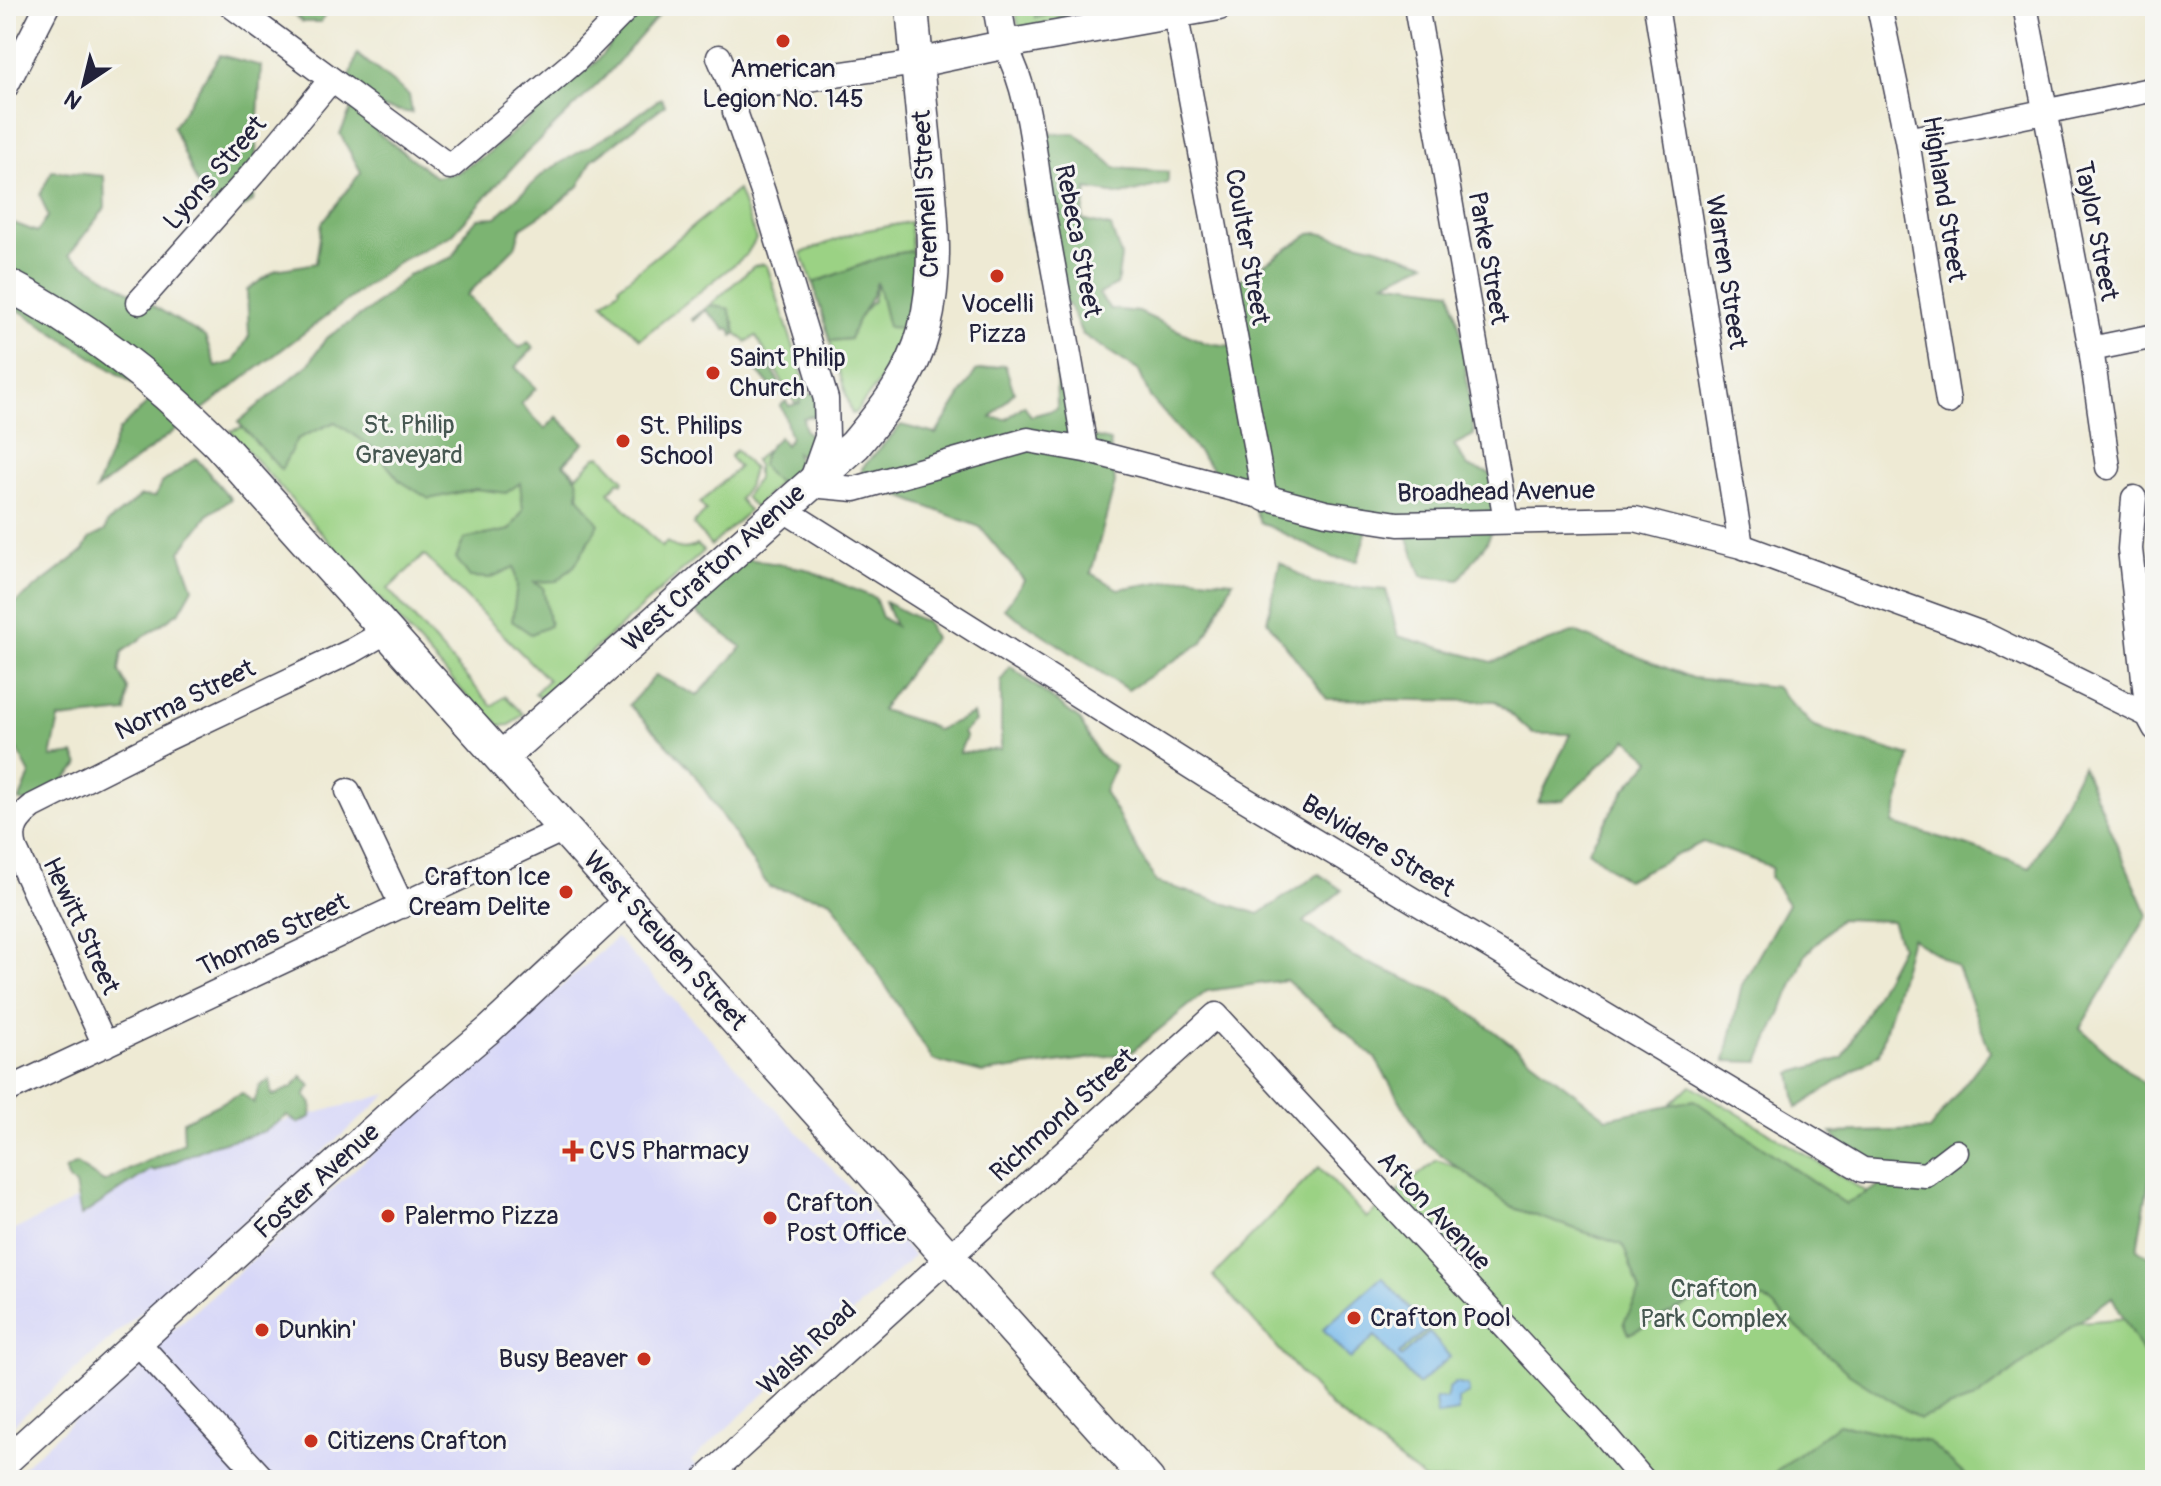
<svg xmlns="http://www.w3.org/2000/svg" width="2161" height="1486" font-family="Pangolin,sans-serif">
<rect width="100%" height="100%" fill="#f6f6f2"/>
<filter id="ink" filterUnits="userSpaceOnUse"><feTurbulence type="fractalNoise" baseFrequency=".0125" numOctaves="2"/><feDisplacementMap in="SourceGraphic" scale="16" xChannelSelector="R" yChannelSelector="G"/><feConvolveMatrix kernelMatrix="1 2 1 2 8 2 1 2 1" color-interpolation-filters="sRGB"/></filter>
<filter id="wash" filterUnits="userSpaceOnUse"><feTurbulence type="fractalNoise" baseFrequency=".006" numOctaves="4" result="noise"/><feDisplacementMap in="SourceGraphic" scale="32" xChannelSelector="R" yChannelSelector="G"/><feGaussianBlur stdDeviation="1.8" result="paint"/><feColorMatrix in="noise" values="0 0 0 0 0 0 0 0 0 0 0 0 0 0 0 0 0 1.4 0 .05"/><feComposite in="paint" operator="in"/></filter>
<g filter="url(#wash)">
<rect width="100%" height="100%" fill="#eeead4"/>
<path fill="#d7d7f8" d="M616 938 914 1256 691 1461 708 1480H9L131 1367Z
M388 1094 6 1431V1234L180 1149Z"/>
<path fill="#9bd284" stroke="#5e7a60" stroke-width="2" d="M1014 6H1033L1058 13 1060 21 1019 28Z
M738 190 756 239 746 255 640 339 603 303 620 289 619 286Z
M910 222 912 251 888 255 813 283 801 253 857 232Z
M764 264 767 266 807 388 798 393 800 404 795 403 756 336 746 342 736 333 734 321 710 305 754 266Z
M878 280 902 328 905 327 879 382 855 413 852 414 830 341 850 339 854 322 873 301Z
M466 295 527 355 515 367 536 388 521 404 545 429 557 417 584 443 564 464 577 476 596 457 601 456 624 480 622 483 619 481 609 492 662 547 667 542C677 550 686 551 697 545L704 551 540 698 535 693 548 680 424 555 388 589 492 706 505 696 523 714 510 725 500 726 492 718 488 720 230 431 243 427Z
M736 450 753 469 748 486 739 499 749 511 711 546 693 524 706 511 700 503 739 467 730 457Z
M765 451 763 458 771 477 779 482 755 508 745 497 757 479V465L754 461Z
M1691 1085 2080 1322 2155 1316V1480H1425L1331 1407 1213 1276 1319 1167 1366 1218 1437 1160 1563 1206Z"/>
<path fill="#7cb472" stroke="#4f6b56" stroke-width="2" d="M285 6H329L321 22H302Z
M655 6H667L604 78 518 161 452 235 398 262 96 490 119 430 154 397 6 302V220L37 232 48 216 40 195 52 171 104 176 105 208 69 255 205 337 216 367 234 362 249 336 247 290 276 270 316 263 322 223 361 172 340 134 359 92 348 83 357 54 409 95 412 113 383 108 377 132 436 177 456 173 486 155 596 62 629 22Z
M1032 6H1126L1060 21 1058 13 1036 18Z
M220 55 261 66 253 202 223 218 202 195 173 127Z
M661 98 665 105 592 160 579 186 555 206 521 228 515 247 467 295 520 348 528 342 534 348 515 367 536 388 521 404 545 429 557 417 584 443 563 464C575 475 581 479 578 496L599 524 575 565 557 581 533 582 543 587 550 626 531 634 512 621 517 586 514 567 490 578 470 577 456 558 464 539 510 530 523 510 520 483 506 493 476 489 429 499 399 480 373 448 335 422 297 439 281 470 238 422 309 364 326 338 369 310 410 274 453 257 468 228 479 218 496 217 545 172 614 132Z
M1075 133 1116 168 1168 172V183L1122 195 1087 189 1082 220 1111 227 1121 256 1117 285 1099 294 1110 309 1139 312 1205 343 1232 346 1235 283 1310 234 1319 233 1377 247 1426 263 1385 282 1451 291 1461 333 1474 435 1454 445 1468 467 1489 473 1506 499 1487 542 1459 580 1422 576 1405 531 1368 526 1358 561 1334 558 1260 522 1244 486 1219 476 1150 397 1139 371 1082 334 1070 307 1038 275 1024 199 1046 188 1043 134Z
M912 251 927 297 920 322 902 328 888 327 877 282C871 306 856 316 850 339L830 341 813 283 888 255Z
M710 305 729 309 736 333 733 336 732 331 728 328 726 330 706 310 693 321 692 319Z
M764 356 785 393V396L778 393 753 368Z
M1005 365 1014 392 991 418 1007 419 1024 405 1031 416 1057 409 1056 371 1063 370 1088 436 1110 441 1115 483 1091 573 1118 589 1191 577 1233 581 1203 642 1128 690 1004 609 1024 580 980 527 863 482 862 468 901 425 936 434 976 371Z
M807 388 809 394H818V422L812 416 803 418 805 430 815 441 808 459 796 453C800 468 793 474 782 484L771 477 762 466C763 452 769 446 779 437L785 445 791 437C785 426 788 416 780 406L786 401 789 406 800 403 798 393Z
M196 458 231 499 209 514 180 552 193 588 180 611 122 652 119 671 128 689 126 712 59 719 51 757 74 754 79 765 61 783 49 804 19 801 30 774 14 744 6 752V610L83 551 89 539 105 531 107 523 141 496 155 497 162 483Z
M737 557 806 569 875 598 882 617 895 626 885 602 927 623 934 638 881 710 924 723 937 730 973 714 975 722 963 732 966 737 959 753 1001 749V681L1010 666 1080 720 1098 754 1115 766 1104 791 1156 882 1259 914 1319 874 1342 890 1304 922 1352 956 1451 998 1607 1118 1694 1100 1846 1204 1880 1185 1831 1133 1929 1130 1990 1051 1957 967 1911 938 1879 1054 1797 1108 1791 1073 1843 1058 1901 946 1892 921 1840 919 1806 954 1759 1062 1725 1061 1742 985 1788 904 1770 877 1772 867 1703 842 1626 880 1588 851 1626 788 1651 760 1627 739 1564 800 1538 802 1570 734H1533L1496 701 1327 699 1267 621 1280 562 1314 584 1386 590 1398 636 1492 662 1575 632 1692 678 1776 687 1814 727 1910 756 1893 824 1966 845 2030 868 2082 766 2148 915 2080 1028 2155 1094V1147L2137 1249 2155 1261V1355L2143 1354 2112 1297 1978 1397 1920 1419 1848 1373 1765 1299 1700 1298 1629 1334 1624 1322 1640 1292 1623 1245 1513 1208 1424 1142 1375 1058 1286 980 1207 991 1130 1053 982 1073 933 1060 831 900 769 887 690 768 629 705 656 675 697 696 742 647 696 613 704 586Z
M302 1076 311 1086 305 1095 312 1104 311 1117 298 1123 287 1116 265 1131 210 1146 154 1171 152 1169 81 1216 75 1185 69 1181 65 1170 76 1164 104 1182 184 1143 183 1121 242 1093 254 1103 259 1086 270 1080 272 1096 293 1087Z
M1838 1424 1929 1442 1970 1480H1890L1836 1470 1773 1480 1778 1470Z"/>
<path fill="#73b7e9" stroke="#4a6c92" stroke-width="2" d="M1382 1277 1428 1329 1399 1354 1401 1357 1429 1332 1450 1357 1418 1385 1375 1336 1350 1359 1323 1329Z
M1455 1383 1468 1386 1469 1394 1458 1399V1412L1437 1415 1435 1399H1446L1449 1388Z"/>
</g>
<g filter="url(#ink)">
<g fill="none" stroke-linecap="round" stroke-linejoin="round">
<defs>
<path id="minor" d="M232 6 450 167 574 62 629 6
M1174 6 1265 499
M1416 6 1506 520
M1656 6 1741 546
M1879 6 1907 140 1948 402
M2025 6 2091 349 2108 467
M1004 44C1032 95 1034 160 1044 216 1058 294 1073 372 1085 450
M719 57 733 90 735 112 763 192 826 399 827 437 810 485 855 489 1028 440 1085 450 1326 513 1398 524 1635 519 1741 546 1985 635 2148 715 2155 728
M6 86 47 6
M733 90 917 63
M1907 140 2155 89
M139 302 258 168 331 80
M2091 349 2155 336
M2134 498 2130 549 2148 715
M783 509 1206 776 1863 1170 1926 1175 1956 1152
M348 791 402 906
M105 1045 15 849C9 828 18 818 33 806L166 739 354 650 387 631
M6 1091 564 829
M138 1343 264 1480
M704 1480 1216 1015 1598 1427 1643 1480"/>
<path id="tertiary" d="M997 6 1004 44
M917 63 1017 42 1219 6
M6 1461 414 1093 490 1029 628 900"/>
<path id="secondary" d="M6 284C85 324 157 382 219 444L1148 1480
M501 758 855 445C884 410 913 375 924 330 939 272 932 212 926 153 921 104 916 55 912 6"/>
</defs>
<use href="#minor" stroke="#414052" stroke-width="27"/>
<use href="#tertiary" stroke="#414052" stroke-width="31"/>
<use href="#secondary" stroke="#414052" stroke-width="35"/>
<use href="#minor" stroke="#fff" stroke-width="24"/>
<use href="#tertiary" stroke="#fff" stroke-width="28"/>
<use href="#secondary" stroke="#fff" stroke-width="32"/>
</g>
</g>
<g fill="#c8321e" stroke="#f6f6f2" stroke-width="3">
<circle cx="783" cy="41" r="8"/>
<circle cx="997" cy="276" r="8"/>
<circle cx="713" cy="373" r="8"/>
<circle cx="623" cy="441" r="8"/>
<circle cx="566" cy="892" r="8"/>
<path d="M569 1139h8v8h8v8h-8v8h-8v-8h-8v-8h8z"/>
<circle cx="388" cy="1216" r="8"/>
<circle cx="770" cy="1218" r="8"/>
<circle cx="1354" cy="1318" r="8"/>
<circle cx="262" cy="1330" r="8"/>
<circle cx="644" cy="1359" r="8"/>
<circle cx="311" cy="1441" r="8"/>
</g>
<g text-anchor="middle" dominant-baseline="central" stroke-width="6" stroke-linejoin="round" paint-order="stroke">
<g font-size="26" fill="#22223b" stroke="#f6f6f2" text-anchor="start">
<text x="783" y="69" text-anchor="middle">American<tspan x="783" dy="30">Legion No. 145</tspan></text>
<text x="997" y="304" text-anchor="middle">Vocelli<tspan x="997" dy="30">Pizza</tspan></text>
<text x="729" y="358">Saint Philip<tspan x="729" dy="30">Church</tspan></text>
<text x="639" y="426">St. Philips<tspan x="639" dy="30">School</tspan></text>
<text x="550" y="877" text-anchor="end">Crafton Ice<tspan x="550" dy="30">Cream Delite</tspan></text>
<text x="589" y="1151">CVS Pharmacy</text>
<text x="786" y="1203">Crafton<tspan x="786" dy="30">Post Office</tspan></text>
<text x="404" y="1216">Palermo Pizza</text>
<text x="1370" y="1318">Crafton Pool</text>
<text x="278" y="1330">Dunkin'</text>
<text x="628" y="1359" text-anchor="end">Busy Beaver</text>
<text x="327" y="1441">Citizens Crafton</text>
</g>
<g font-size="26" fill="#22223b" stroke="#f6f6f2">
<text transform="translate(215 173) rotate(-49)">Lyons Street</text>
<text transform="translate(926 194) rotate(-93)">Crennell Street</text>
<text transform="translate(1944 199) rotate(81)">Highland Street</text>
<text transform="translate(2096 231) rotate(79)">Taylor Street</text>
<text transform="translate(1078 241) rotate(79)">Rebeca Street</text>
<text transform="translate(1247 247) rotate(80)">Coulter Street</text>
<text transform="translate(1488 258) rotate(80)">Parke Street</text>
<text transform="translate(1726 272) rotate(81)">Warren Street</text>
<text transform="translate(1496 492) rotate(-1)">Broadhead Avenue</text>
<text transform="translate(714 568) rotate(-42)">West Crafton Avenue</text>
<text transform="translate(185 700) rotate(-26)">Norma Street</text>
<text transform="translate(1378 846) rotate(31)">Belvidere Street</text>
<text transform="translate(81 926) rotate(65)">Hewitt Street</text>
<text transform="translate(273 935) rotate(-25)">Thomas Street</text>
<text transform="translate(665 941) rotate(48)">West Steuben Street</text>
<text transform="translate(1063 1115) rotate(-42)">Richmond Street</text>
<text transform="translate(317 1181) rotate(-42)">Foster Avenue</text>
<text transform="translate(1434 1211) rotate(47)">Afton Avenue</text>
<text transform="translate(807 1348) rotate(-43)">Walsh Road</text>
</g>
<g font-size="26" fill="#465751" stroke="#f6f6f2">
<text x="409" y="425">St. Philip<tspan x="409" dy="30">Graveyard</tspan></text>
<text x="1714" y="1289">Crafton<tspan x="1714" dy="30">Park Complex</tspan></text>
</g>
</g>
<rect width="2161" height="1486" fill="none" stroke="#f6f6f2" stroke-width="32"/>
<g transform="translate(84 84) rotate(215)" stroke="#f6f6f2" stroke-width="6" paint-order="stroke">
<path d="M0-6L14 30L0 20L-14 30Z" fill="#22223b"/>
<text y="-12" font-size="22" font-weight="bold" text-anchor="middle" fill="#22223b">N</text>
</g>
</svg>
